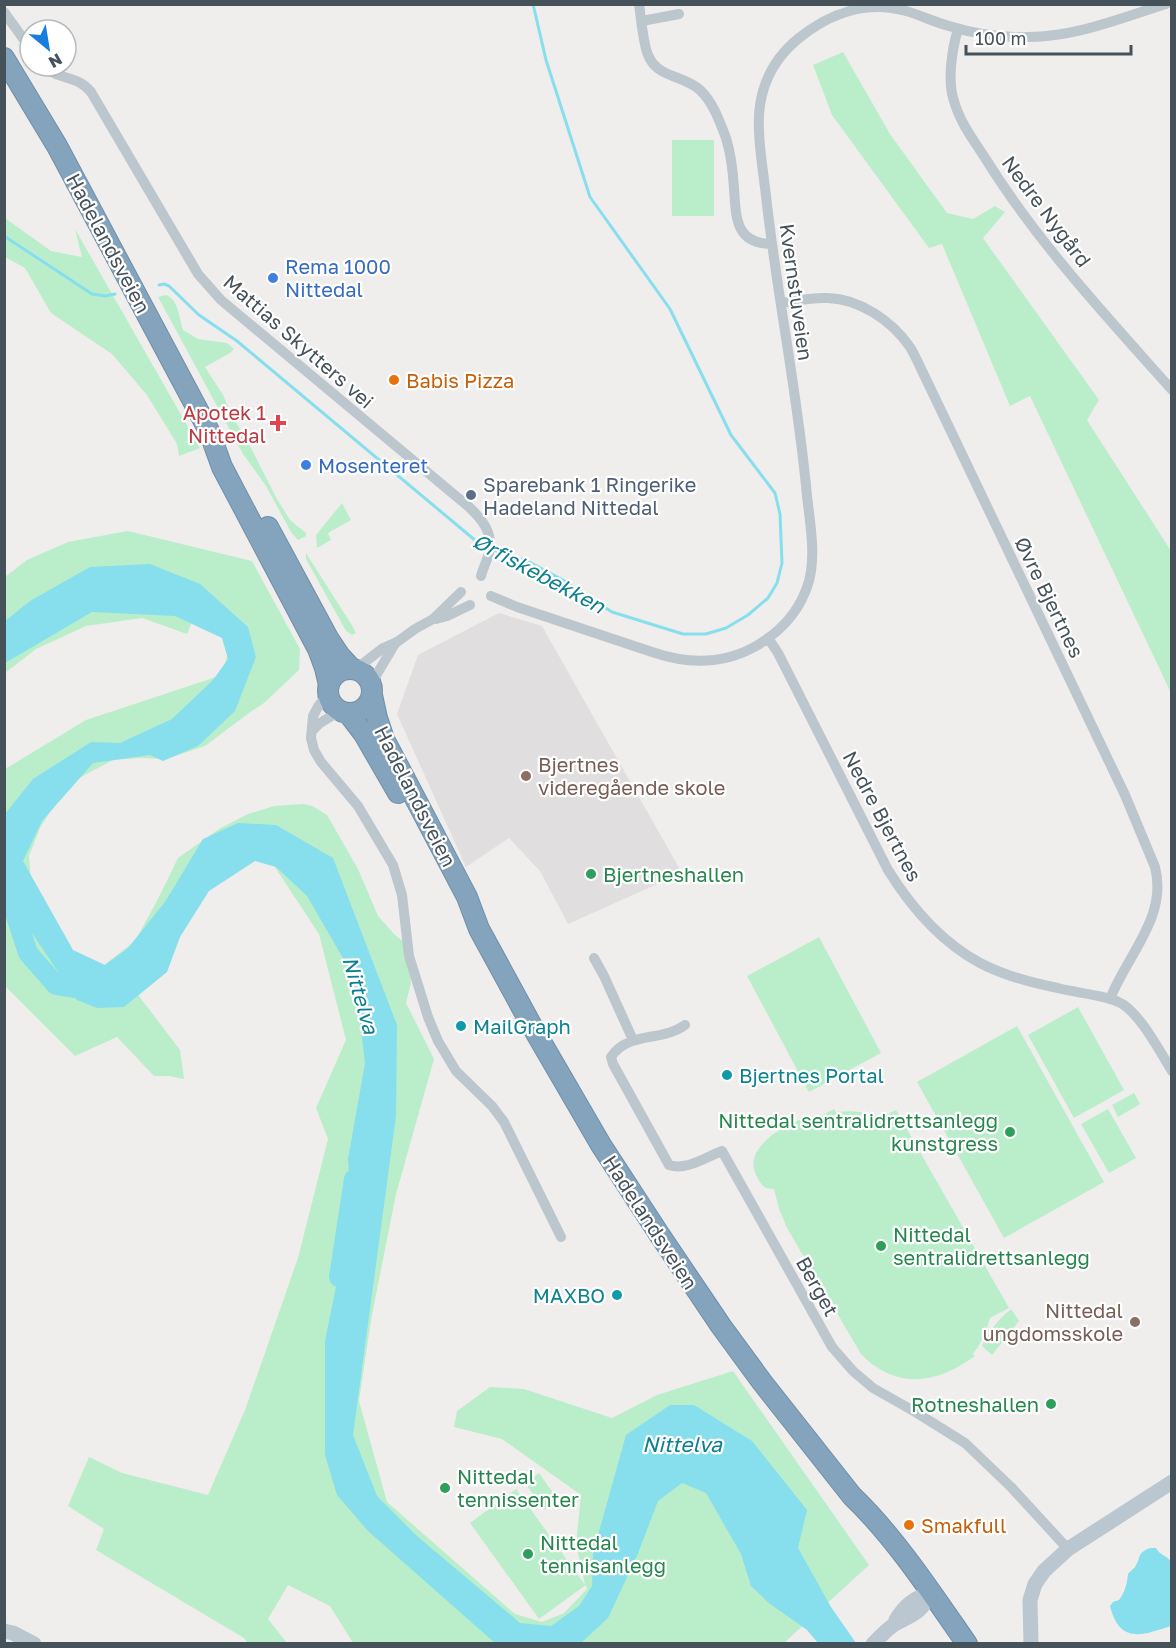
<svg xmlns="http://www.w3.org/2000/svg" width="1176" height="1648" font-family="'Golos Text',sans-serif">
<rect width="100%" height="100%" fill="#f0eded"/>
<path fill="#e1dedf" d="M499 613 542 626 682 873 568 924 540 871 509 838 466 867 397 714 418 655Z"/>
<path fill="#baeecb" d="M843 52 890 134 947 213 973 219 995 206 1005 212 983 238 1099 400 1087 420 1171 551V693L1030 396 1010 406 942 244 929 248 832 115 813 65Z
M672 140H714V216H672Z
M5 218 51 251 82 257 75 229 200 448 179 456 177 444 147 395 112 354 51 313 25 268 5 257Z
M166 295C179 300 179 318 183 330L198 339 227 343 234 349 230 353 205 367 223 395 233 417 251 448 277 499 290 520 306 533V536L298 540 291 532 266 486 243 454 158 297Z
M342 503 351 520 328 533 331 540 317 548 316 535Z
M128 531 252 561 300 649 299 670 264 703 249 713 205 746 166 759 140 758 113 760 81 777 60 796 40 828 29 856 31 882 66 953 104 965 135 941 158 899 178 858 219 829 248 814 274 806 303 804 312 806 327 815 358 869 378 916 395 935 408 945 411 983 406 1003 434 1059 396 1194 371 1320 359 1401 387 1502 515 1614 542 1622 564 1613 587 1589 586 1585 539 1619 470 1523 516 1489 585 1585 576 1544 581 1495 502 1439 454 1427 457 1411 490 1387 524 1389 612 1418 657 1395 733 1371 869 1565 784 1643H353L330 1606 288 1585 268 1619 287 1643H248L244 1638 96 1550 104 1529 68 1506 89 1457 122 1473 208 1495 245 1410 298 1258 328 1139 316 1108 346 1040 319 934 263 849 209 864 136 992 180 1050 184 1079 169 1076H154L117 1037 75 1056 5 986V769L86 720 222 675 234 630 201 602 187 634 142 618 86 626 36 649 5 673V577L27 560 68 542Z
M306 553 353 627 356 633 352 635 346 631 306 559Z
M819 937 881 1053 809 1092 747 976Z
M1078 1007 1124 1090 1074 1118 1028 1035Z
M1017 1026 1104 1182 1004 1238 917 1082Z
M1134 1093 1140 1104 1118 1117 1112 1105Z
M834 1109 836 1112C853 1110 865 1112 882 1117L896 1110 1009 1308 990 1318C986 1332 982 1342 973 1354L975 1356C945 1378 909 1390 875 1366 870 1363 865 1358 861 1354L787 1228 779 1209 774 1189C764 1189 762 1186 757 1177 741 1148 783 1126 804 1118L808 1123Z
M1108 1109 1136 1158 1109 1173 1081 1124Z
M1011 1309 1019 1321 992 1355 982 1346C989 1331 998 1320 1011 1309Z
M539 1473 558 1500 544 1510 525 1483Z"/>
<path fill="#87deec" d="M150 564 200 584 248 627 256 657 235 711 198 746 163 761 150 755 93 763 42 821 23 861 73 950 105 965 128 948 165 902 203 839 238 823 276 825 333 858 397 1025 396 1116 353 1435 377 1496 417 1536 520 1623 551 1626 579 1606 592 1586 593 1553 626 1435 670 1405H694L752 1441 807 1510 798 1548 831 1607 856 1643H818L807 1630 770 1604 751 1586 741 1554 706 1493 682 1483 658 1501 637 1556 608 1618 580 1644 495 1643 368 1531 337 1495 325 1455V1341L351 1213 348 1159 365 1063 355 979 307 896 276 867 255 861 209 891 180 937 167 972 124 1007 97 1008 77 1000 5 893V814L33 779 91 742 120 743 172 719 213 680 228 659 222 638 175 616 92 612 5 663V621L30 601 90 567Z
M1150 1548H1156C1160 1556 1167 1555 1171 1562V1626C1143 1635 1120 1645 1110 1606L1113 1602 1119 1600C1125 1592 1127 1584 1128 1574 1130 1571 1133 1569 1135 1567 1142 1556 1136 1554 1150 1548Z"/>
<g fill="none" stroke-linecap="round" stroke-linejoin="round">
<path stroke="#87deec" stroke-width="3" d="M4 236 92 294 105 296 115 294
M159 285 164 284 169 286 199 315 237 341 482 546 531 563 561 579 612 612 683 634H706L726 628 748 615 768 598 777 583 782 563 780 514 775 493 731 435 670 309 590 197 546 60 533 4"/>
<path stroke="#87deec" stroke-width="20" d="M4 866 11 901 28 953 56 985 93 991
M339 1277 354 1179"/>
<defs>
<path id="highway" d="M4 58 57 146 209 431 222 467 318 649 325 668 329 685
M268 527 328 638 340 656 352 669
M328 691a22 22 0 1 1 44 0a22 22 0 1 1-44 0Z
M372 695 377 718 384 739 467 897 479 929 533 1028 601 1145 659 1234 721 1326 762 1382 852 1496C895 1537 933 1595 967 1644
M348 713 364 734 398 793"/>
</defs>
<use href="#highway" stroke="#6f8fa8" stroke-width="22"/>
<path stroke="#bbc6cd" stroke-width="10" d="M639 4C641 18 643 43 648 55 657 78 684 75 700 90 713 102 720 122 726 138 731 154 733 172 734 188 736 217 735 244 772 244
M4 12 30 48
M642 21 679 14
M958 29C952 49 947 81 954 101 960 123 975 142 987 161 1039 244 1107 317 1172 390
M44 66C59 81 76 74 91 92L198 274 221 300 469 507C482 519 494 534 489 553 487 561 483 568 481 576
M781 303C796 301 812 297 828 298 860 299 892 321 910 347 916 357 920 367 925 377L1125 795 1155 867C1168 917 1127 955 1110 999
M491 596 517 607 652 652C687 664 723 665 756 646 782 631 801 609 809 581 816 554 810 523 807 496 798 395 777 296 766 196 763 169 756 131 760 105 764 78 778 55 799 38 830 13 867 0 906 11 920 15 934 22 949 26 975 34 1001 38 1028 37 1076 37 1121 18 1166 4
M436 619 447 616 470 605
M768 638 778 653 888 870C911 907 941 942 980 963 1003 975 1032 983 1058 988 1075 993 1109 995 1124 1005 1143 1019 1159 1050 1172 1071
M356 669 383 648 397 642 415 629 433 619 461 592
M371 684 396 642
M328 695 319 705 313 716 311 738 314 750 321 762 358 806 393 865 402 895 409 956 428 1017 438 1041 456 1071 492 1106 504 1122 561 1237
M312 731 320 723 340 711
M594 958 604 976 633 1040
M685 1025C662 1042 628 1031 611 1057L613 1064 669 1165C686 1171 706 1157 722 1151L832 1347 853 1371 873 1388 917 1413 965 1443 1011 1487 1068 1549"/>
<path stroke="#bac7d1" stroke-width="15" d="M896 1620C904 1606 915 1597 931 1593
M4 1631 13 1633 34 1644
M873 1644C880 1637 887 1629 895 1624 913 1614 921 1613 931 1593
M1031 1644 1030 1600 1035 1584 1044 1571 1068 1549 1172 1482"/>
<use href="#highway" stroke="#84a4bd" stroke-width="20"/>
</g>
<g fill="#3f7fe0" stroke="#fff" stroke-width="2">
<circle cx="273" cy="278" r="6"/>
<circle cx="306" cy="465" r="6"/>
</g>
<g fill="#e8710a" stroke="#fff" stroke-width="2">
<circle cx="394" cy="380" r="6"/>
<circle cx="909" cy="1525" r="6"/>
</g>
<path fill="#e0444e" stroke="#fff" stroke-width="2" d="M275 414h6v6h6v6h-6v6h-6v-6h-6v-6h6z"/>
<circle fill="#5c6f8a" stroke="#fff" stroke-width="2" cx="471" cy="495" r="6"/>
<g fill="#8d6e63" stroke="#fff" stroke-width="2">
<circle cx="526" cy="776" r="6"/>
<circle cx="1135" cy="1322" r="6"/>
</g>
<g fill="#2e9e5b" stroke="#fff" stroke-width="2">
<circle cx="591" cy="874" r="6"/>
<circle cx="1010" cy="1132" r="6"/>
<circle cx="881" cy="1246" r="6"/>
<circle cx="1051" cy="1404" r="6"/>
<circle cx="445" cy="1488" r="6"/>
<circle cx="528" cy="1554" r="6"/>
</g>
<g fill="#0f9aa8" stroke="#fff" stroke-width="2">
<circle cx="461" cy="1026" r="6"/>
<circle cx="727" cy="1075" r="6"/>
<circle cx="617" cy="1295" r="6"/>
</g>
<g text-anchor="middle" dominant-baseline="central" stroke-width="4.5" stroke-linejoin="round" paint-order="stroke">
<g font-size="20" fill="#45525a" stroke="#fff">
<text transform="translate(1047 211) rotate(53)">Nedre Nygård</text>
<text transform="translate(109 243) rotate(62)">Hadelandsveien</text>
<text transform="translate(797 292) rotate(82)">Kvernstuveien</text>
<text transform="translate(299 341) rotate(41)">Mattias Skytters vei</text>
<text transform="translate(1050 597) rotate(64)">Øvre Bjertnes</text>
<text transform="translate(416 796) rotate(63)">Hadelandsveien</text>
<text transform="translate(883 816) rotate(62)">Nedre Bjertnes</text>
<text transform="translate(651 1222) rotate(57)">Hadelandsveien</text>
<text transform="translate(818 1286) rotate(61)">Berget</text>
</g>
<g font-size="20" fill="#366cbe" stroke="#fff" text-anchor="start">
<text x="285" y="266">Rema 1000<tspan x="285" dy="23">Nittedal</tspan></text>
<text x="318" y="465">Mosenteret</text>
</g>
<g font-size="20" fill="#c56008" stroke="#fff" text-anchor="start">
<text x="406" y="380">Babis Pizza</text>
<text x="921" y="1525">Smakfull</text>
</g>
<g font-size="20" fill="#be3a42" stroke="#fff" text-anchor="end">
<text x="266" y="412">Apotek 1<tspan x="266" dy="23">Nittedal</tspan></text>
</g>
<g font-size="20" fill="#4e5e75" stroke="#fff" text-anchor="start">
<text x="483" y="484">Sparebank 1 Ringerike<tspan x="483" dy="23">Hadeland Nittedal</tspan></text>
</g>
<g font-size="20" fill="#785e54" stroke="#fff" text-anchor="start">
<text x="538" y="764">Bjertnes<tspan x="538" dy="23">videregående skole</tspan></text>
<text x="1123" y="1310" text-anchor="end">Nittedal<tspan x="1123" dy="23">ungdomsskole</tspan></text>
</g>
<g font-size="20" fill="#27864d" stroke="#fff" text-anchor="start">
<text x="603" y="874">Bjertneshallen</text>
<text x="998" y="1120" text-anchor="end">Nittedal sentralidrettsanlegg<tspan x="998" dy="23">kunstgress</tspan></text>
<text x="893" y="1234">Nittedal<tspan x="893" dy="23">sentralidrettsanlegg</tspan></text>
<text x="1039" y="1404" text-anchor="end">Rotneshallen</text>
<text x="457" y="1476">Nittedal<tspan x="457" dy="23">tennissenter</tspan></text>
<text x="540" y="1542">Nittedal<tspan x="540" dy="23">tennisanlegg</tspan></text>
</g>
<g font-size="20" fill="#0d838f" stroke="#fff" text-anchor="start">
<text x="473" y="1026">MailGraph</text>
<text x="739" y="1075">Bjertnes Portal</text>
<text x="605" y="1295" text-anchor="end">MAXBO</text>
</g>
<g font-size="21" font-style="italic" fill="#0d7f90" stroke="#fff">
<text transform="translate(539 573) rotate(28)">Ørfiskebekken</text>
<text transform="translate(361 995) rotate(74)">Nittelva</text>
<text x="682" y="1444">Nittelva</text>
</g>
</g>
<rect width="1176" height="1648" fill="none" stroke="#45525a" stroke-width="12"/>
<g transform="translate(48 48) rotate(150)"><circle r="28" fill="#ffffff" stroke="#b5babd" stroke-width="1.5"/>
<path d="M0-4.5L10 22L0 15L-10 22Z" fill="#187ddf"/>
<text y="-9" font-size="16" font-weight="bold" text-anchor="middle" fill="#45525a">N</text>
</g>
<path d="M966 45v9h165v-9" fill="none" stroke="#45525a" stroke-width="3"/>
<text x="975" y="45" font-size="18" fill="#45525a" stroke="#ffffff" stroke-width="4.5" paint-order="stroke">100 m</text>
</svg>
